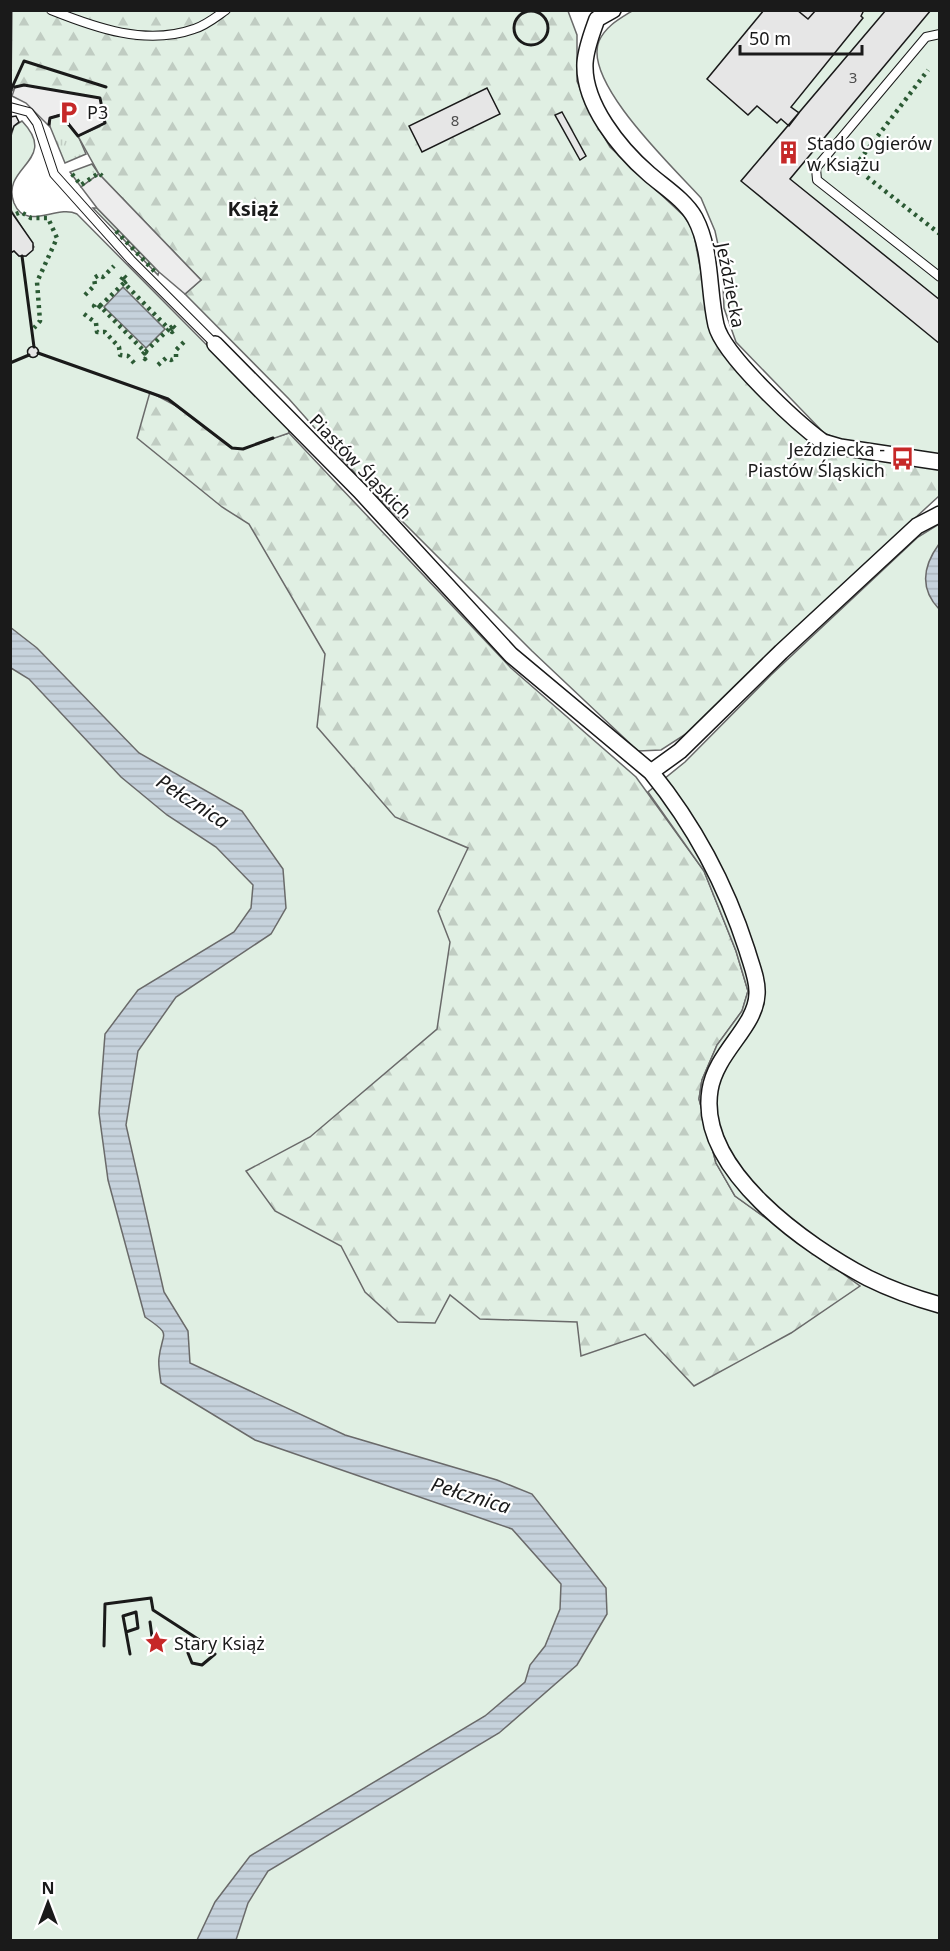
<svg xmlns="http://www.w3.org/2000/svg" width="950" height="1951" font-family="'Noto Sans',sans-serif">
<defs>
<pattern id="grass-tufts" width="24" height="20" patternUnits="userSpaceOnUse" patternTransform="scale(1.5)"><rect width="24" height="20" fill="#e0efe3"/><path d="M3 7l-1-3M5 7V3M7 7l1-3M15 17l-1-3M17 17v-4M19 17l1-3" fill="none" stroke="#c0ccc2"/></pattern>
<pattern id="forest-firs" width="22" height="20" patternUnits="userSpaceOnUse" patternTransform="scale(1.5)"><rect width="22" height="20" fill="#e0efe3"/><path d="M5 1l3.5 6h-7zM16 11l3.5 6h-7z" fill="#c0ccc2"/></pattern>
<pattern id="water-rules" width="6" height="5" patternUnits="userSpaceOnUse" patternTransform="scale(1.5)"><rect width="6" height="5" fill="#c6d2dc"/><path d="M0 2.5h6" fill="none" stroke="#aab4bc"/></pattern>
</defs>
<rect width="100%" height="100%" fill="#fff"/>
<path fill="url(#grass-tufts)" stroke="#6a6a6a" stroke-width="1.5" d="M55 115C72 115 80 141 86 154L65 163 49 124 50 118Z
M92 164 99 174 81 187 70 172Z
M93 208H97L159 272 158 275Z"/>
<path fill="url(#forest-firs)" stroke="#6a6a6a" stroke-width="1.5" d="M12 11H568L577 35V81L590 113 610 147 684 216 693 230 714 340 722 353 764 398 827 450 864 459 939 468V496L839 588 689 732 661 750 638 751 532 651 362 481 289 399 185 294 201 280 99 174 78 136 99 127 14 89 11 92Z
M10 363 150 392 182 409 273 438 289 433 511 668 636 777 704 871 736 951 748 991 742 1011 717 1045 702 1080 699 1099 716 1163 735 1196 861 1285 939 1940 190 1363Z"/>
<path fill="#e0efe3" stroke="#6a6a6a" stroke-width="1.5" d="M632 11H939V455L846 443 824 433 736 342 724 308 722 263 715 231 701 198C675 169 582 82 599 41 606 26 619 19 632 11Z
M22 121C60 161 0 166 14 203 26 232 57 204 77 214L288 427 289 433 243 449 232 448 168 400 150 392 137 438 222 507 249 524 325 654 317 727 395 817 468 848 438 911 450 942 437 1029 310 1137 246 1171 275 1211 341 1246 365 1292 398 1322 435 1323 450 1295 480 1319 577 1322 581 1356 645 1334 694 1386 791 1333 860 1286 735 1196 716 1163 699 1099 702 1080 717 1045 742 1011 748 991 736 951 704 871 648 792 685 762 771 675 918 537 939 524V1940H11L10 253 14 251 19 256H26L34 247 11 210V136L14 126Z"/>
<path fill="#ededed" stroke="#6a6a6a" stroke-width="1.5" d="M24 85 100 98 105 123 78 136 64 117 58 115 50 118V127L26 103 12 96 15 87Z
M99 174 201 280 185 294 159 272 97 208 81 187Z"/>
<path fill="url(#water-rules)" stroke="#6a6a6a" stroke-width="1.5" d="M123 287 165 329 146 348 104 307Z
M939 544V543V609C919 588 923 566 939 544Z
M10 627 37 648 139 753 242 811 283 869 286 908 271 934 176 997 138 1051 126 1125 164 1292 188 1331 190 1363 345 1435 497 1480 532 1494 606 1588 607 1614 577 1665 499 1733 268 1871 248 1903 236 1940H197L215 1902 250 1856 485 1716 525 1682 530 1665 545 1646 560 1609 561 1584 512 1529 255 1440 161 1383C160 1375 158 1365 159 1358 162 1331 173 1336 145 1317L108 1180 99 1113 105 1034 138 990 234 932 251 908 253 885 216 847 167 815 121 777 29 679 11 668Z"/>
<path fill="#e6e6e6" stroke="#1a1a1a" stroke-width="1.5" d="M764 10H797L808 19 816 10H864L861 16 863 18 791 107 799 113 789 126 781 119 777 123 757 106 748 115 707 79Z
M797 10H816L808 19Z
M886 10H931L790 179 940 300V344L741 181Z
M487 88 500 114 422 152 409 126Z
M562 112 586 156 580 160 555 115Z
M16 116 19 122 14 126 10 136V117Z
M10 210 33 243V250L26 256H19L14 251 10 253Z
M27.5 352a5.5 5.5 0 1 1 11 0a5.5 5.5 0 1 1-11 0Z"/>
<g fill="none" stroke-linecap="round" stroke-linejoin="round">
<defs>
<path id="lane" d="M51 10C96 28 146 46 194 29 205 26 216 17 226 10
M940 34 926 37 816 168 817 180 940 277
M10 107 29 112 37 123 54 174 131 260 215 344"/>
<path id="street" d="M613 10 597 19C592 33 586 48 585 63 583 104 620 149 649 174 664 187 685 200 695 218 712 250 708 290 716 325 723 355 796 422 823 442L840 447 940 462
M215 344 360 491 511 655 651 772C694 825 726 885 747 950 751 964 758 980 757 994 756 1027 716 1052 710 1090 697 1170 807 1246 868 1278 890 1289 915 1298 940 1305
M651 772 680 751 781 652 917 526 940 514"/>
</defs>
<use href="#lane" stroke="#1a1a1a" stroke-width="10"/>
<use href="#street" stroke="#1a1a1a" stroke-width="18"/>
<use href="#lane" stroke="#fff" stroke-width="8"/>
<use href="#street" stroke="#fff" stroke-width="15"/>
<path stroke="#2b5a34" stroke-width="4.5" stroke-dasharray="3 4.5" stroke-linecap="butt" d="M855 166 928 70
M72 174 81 185 99 173 102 176
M867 177 940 234
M16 214 21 212 31 218H48L57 238 37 282 40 321 34 328
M116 231 156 273
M124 276 128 280 124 283 121 280Z
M85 295 95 285 94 278 99 275 103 277 114 266
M100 306 124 283 169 329 145 352 100 306 97 309 94 306 96 303 100 306
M84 314 96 323 97 332H105L119 347 120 355 128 356 135 364
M173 326 176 329 172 332 169 329Z
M145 352 148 355 145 359 142 355Z
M158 365 166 358 171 360 176 358V350L186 340"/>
<path stroke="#1a1a1a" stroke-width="3" d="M514 28a17 17 0 1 1 34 0a17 17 0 1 1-34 0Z
M15 87 24 85 100 98 105 123 78 136 61 115 50 118 49 124
M10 92 24 61 106 87
M22 256 34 347
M38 353 168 399 232 448 243 449 273 438
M10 363 29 355
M150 1622 153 1644
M126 1632 123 1616 136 1612 138 1628 126 1632 130 1654
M104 1646 105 1604 151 1598 153 1610 201 1641 192 1646
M188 1653 192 1663 202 1665 215 1654"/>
</g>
<defs>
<symbol id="parking-bare" viewBox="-9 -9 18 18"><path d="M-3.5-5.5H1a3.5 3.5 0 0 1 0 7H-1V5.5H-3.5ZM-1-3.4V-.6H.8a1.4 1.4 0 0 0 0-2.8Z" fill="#c62828" stroke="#fff" stroke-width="2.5" paint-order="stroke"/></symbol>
<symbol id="building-bare" viewBox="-9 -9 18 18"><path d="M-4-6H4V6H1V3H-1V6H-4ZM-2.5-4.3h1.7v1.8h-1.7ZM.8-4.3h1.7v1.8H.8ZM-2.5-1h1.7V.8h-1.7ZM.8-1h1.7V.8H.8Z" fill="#c62828" stroke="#fff" stroke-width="2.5" paint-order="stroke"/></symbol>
<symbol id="bus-bare" viewBox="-9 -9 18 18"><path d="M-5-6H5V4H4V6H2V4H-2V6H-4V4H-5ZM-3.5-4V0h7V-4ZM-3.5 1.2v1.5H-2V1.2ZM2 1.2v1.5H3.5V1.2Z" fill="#c62828" stroke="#fff" stroke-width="2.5" paint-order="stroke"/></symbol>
<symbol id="sight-bare" viewBox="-9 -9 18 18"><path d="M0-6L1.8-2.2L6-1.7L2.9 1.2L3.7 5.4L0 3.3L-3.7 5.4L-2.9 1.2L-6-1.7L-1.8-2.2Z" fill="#c62828" stroke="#fff" stroke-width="2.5" paint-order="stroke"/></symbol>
</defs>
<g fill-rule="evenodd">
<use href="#parking-bare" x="52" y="96" width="33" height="33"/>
<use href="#building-bare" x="772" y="136" width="33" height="33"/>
<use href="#bus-bare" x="886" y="442" width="33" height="33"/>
<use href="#sight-bare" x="140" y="1626" width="33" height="33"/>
</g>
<g text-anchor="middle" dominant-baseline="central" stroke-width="4.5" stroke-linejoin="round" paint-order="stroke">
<g font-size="15" fill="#4d4d4d">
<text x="853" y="77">3</text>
<text x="455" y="120">8</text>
</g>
<g font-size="18" fill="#1a1a1a" stroke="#fff" text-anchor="start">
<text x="87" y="112">P3</text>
<text x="807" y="143">Stado Ogierów<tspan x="807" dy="21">w Książu</tspan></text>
<text x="885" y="449" text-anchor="end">Jeździecka -<tspan x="885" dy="21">Piastów Śląskich</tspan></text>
<text x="174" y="1643">Stary Książ</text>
</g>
<g font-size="18" fill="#1a1a1a" stroke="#fff">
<text transform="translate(731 285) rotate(79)">Jeździecka</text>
<text transform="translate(361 466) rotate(46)">Piastów Śląskich</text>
</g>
<g font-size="20" font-weight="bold" fill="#1a1a1a" stroke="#fff">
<text x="253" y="208">Książ</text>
</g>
<g font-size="20" font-style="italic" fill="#1a1a1a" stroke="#fff">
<text transform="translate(193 801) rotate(33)">Pełcznica</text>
<text transform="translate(471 1495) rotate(17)">Pełcznica</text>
</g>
</g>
<rect width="950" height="1951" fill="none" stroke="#1a1a1a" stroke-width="24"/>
<g transform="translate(48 1903)" stroke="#ffffff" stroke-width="4.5" paint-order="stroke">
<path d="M0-4.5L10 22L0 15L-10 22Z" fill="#1a1a1a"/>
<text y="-9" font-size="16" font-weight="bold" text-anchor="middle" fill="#1a1a1a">N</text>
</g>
<path d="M740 45v9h122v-9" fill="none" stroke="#1a1a1a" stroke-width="3"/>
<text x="749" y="45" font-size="18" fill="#1a1a1a" stroke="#ffffff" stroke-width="4.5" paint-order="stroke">50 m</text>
</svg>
